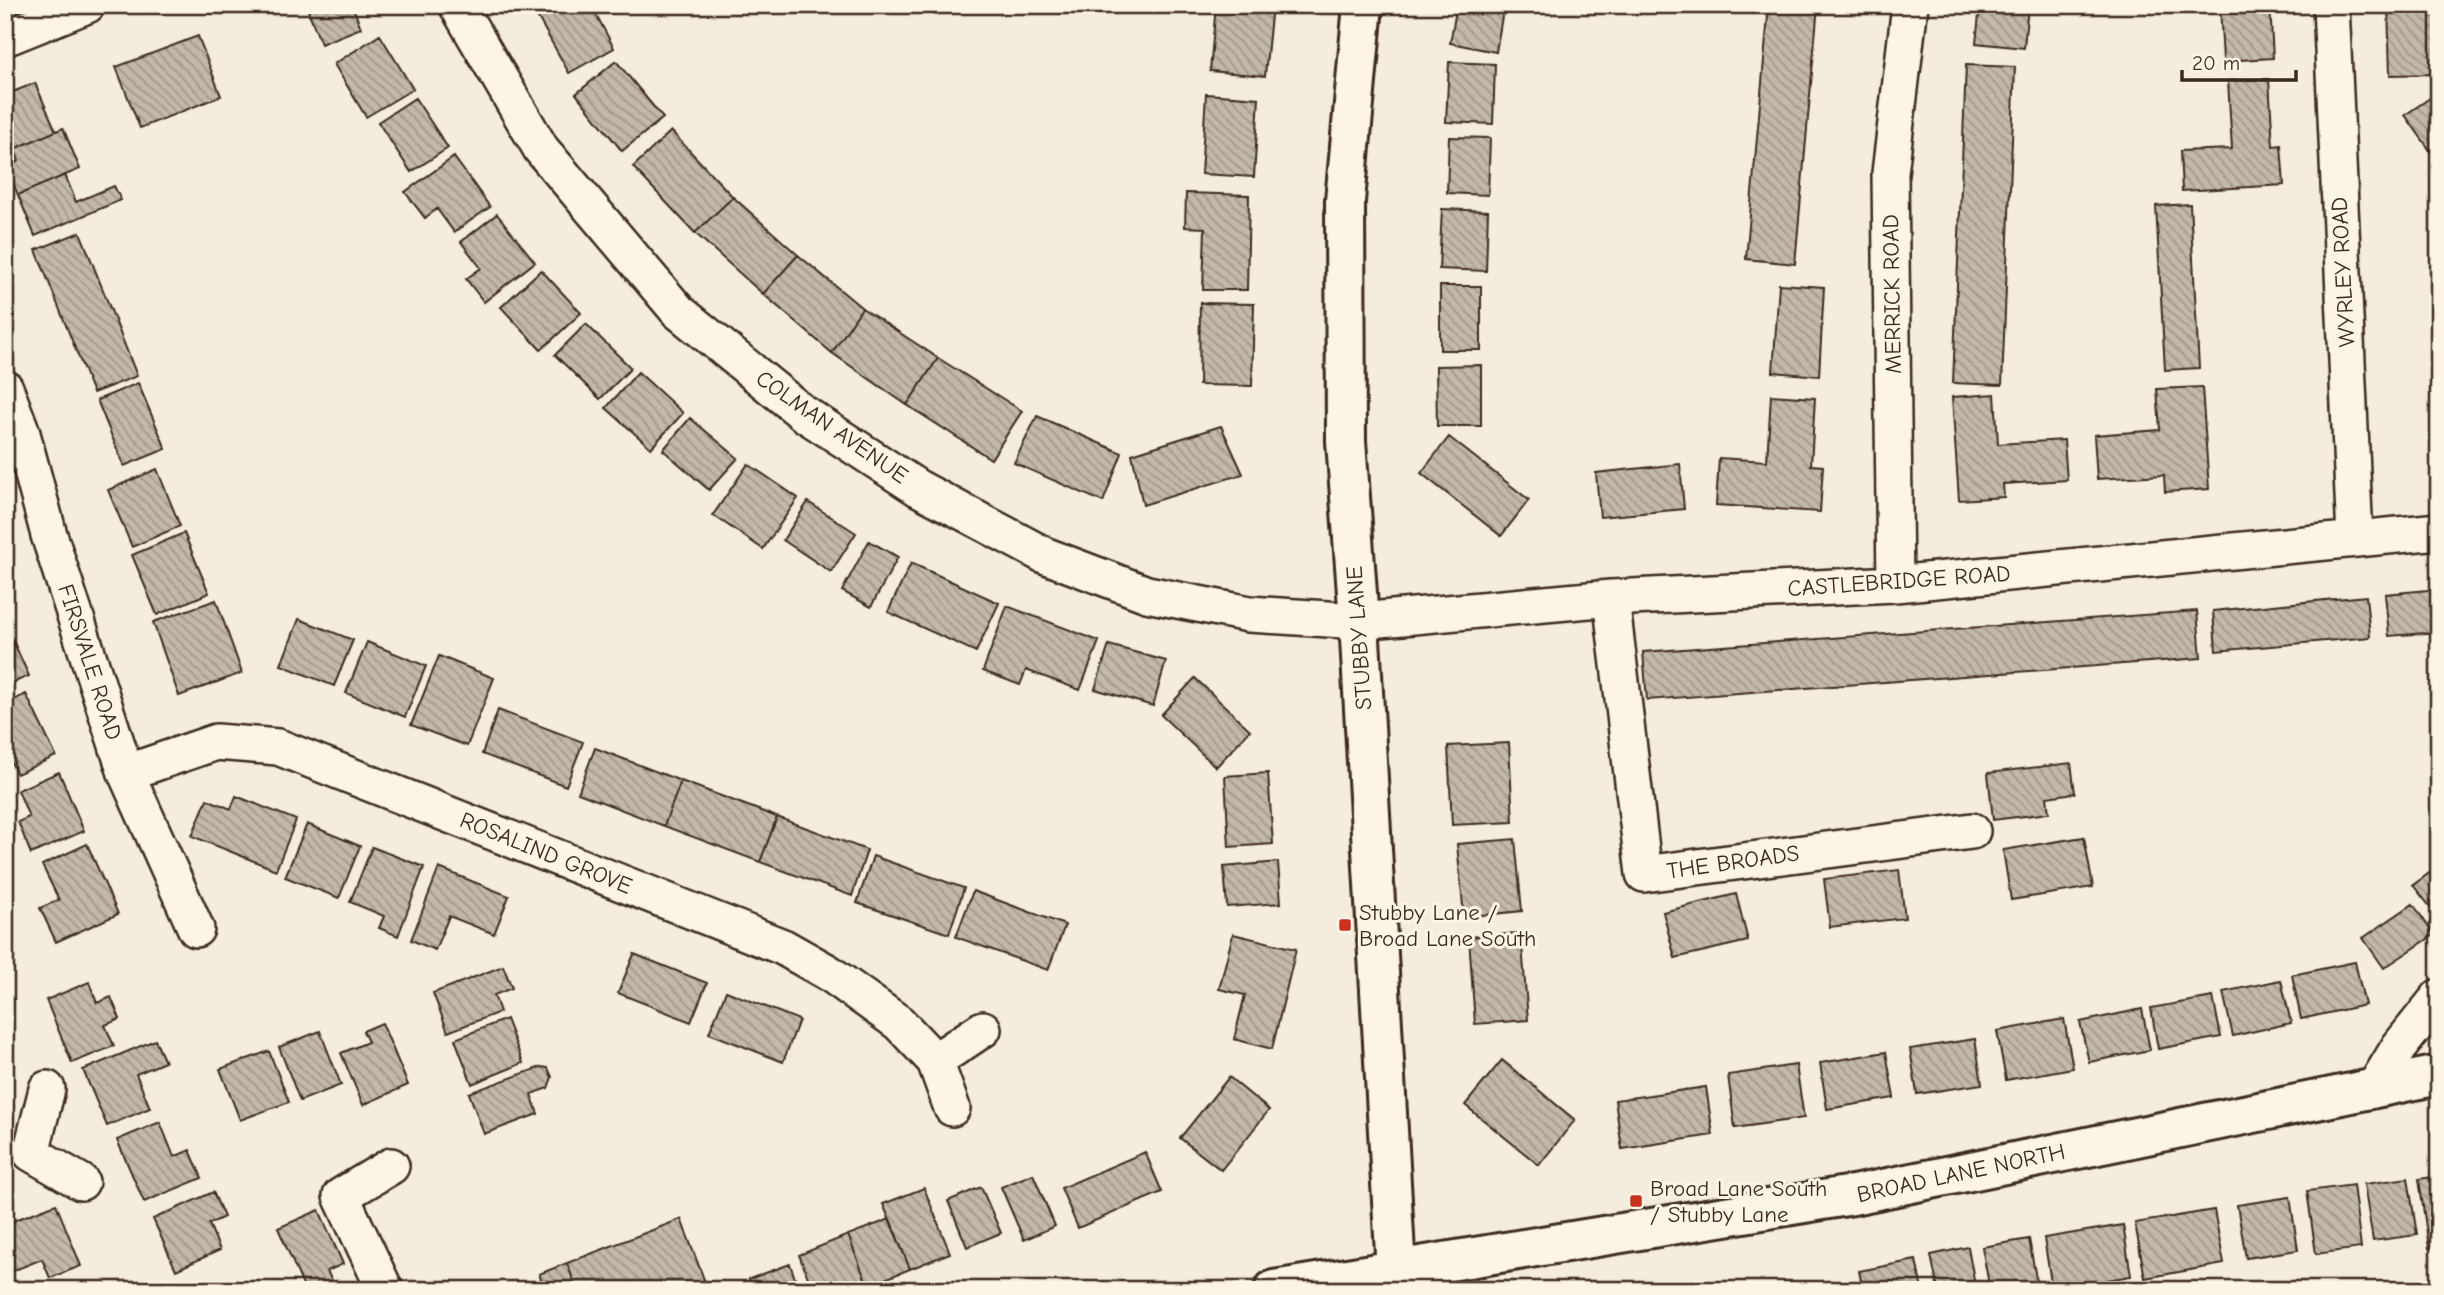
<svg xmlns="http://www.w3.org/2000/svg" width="2444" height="1295" font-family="'Comic Neue',sans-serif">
<defs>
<pattern id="building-back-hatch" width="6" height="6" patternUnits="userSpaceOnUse" patternTransform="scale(1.75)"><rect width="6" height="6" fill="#c3b9aa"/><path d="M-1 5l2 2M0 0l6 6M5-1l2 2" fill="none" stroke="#a0978a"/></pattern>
</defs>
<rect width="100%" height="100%" fill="#f4eddd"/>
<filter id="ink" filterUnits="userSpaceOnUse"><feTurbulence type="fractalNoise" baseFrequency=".0143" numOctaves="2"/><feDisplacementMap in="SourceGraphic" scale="14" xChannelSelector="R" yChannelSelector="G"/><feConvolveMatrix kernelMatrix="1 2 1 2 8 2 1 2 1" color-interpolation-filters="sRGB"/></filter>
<g filter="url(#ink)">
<path fill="url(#building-back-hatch)" stroke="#3b2a1e" stroke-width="2" d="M306 5H352L361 28 321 44Z
M531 5H591L614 48 569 73Z
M1216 5H1272L1265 76 1210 71Z
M1457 5H1504L1496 52 1450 43Z
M1769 5H1818L1795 264 1746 259Z
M1980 5H2028L2024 48 1976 43Z
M2220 5H2270L2273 58 2223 61Z
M2388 5H2439V74L2390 75Z
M380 35 413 89 366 117 334 64Z
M198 36 221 96 140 128 116 67Z
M616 61 663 118 622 151 576 94Z
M1449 62 1495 64 1493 124 1446 122Z
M1966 65 2015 67 2002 385 1953 383Z
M2269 79 2273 146 2281 145 2284 185 2182 191 2180 151 2232 149 2228 81Z
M35 83 56 131 14 149 5 129V95Z
M2439 92V163L2405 115Z
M1206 94 1259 98 1254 177 1201 174Z
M415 98 448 148 411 172 378 122Z
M63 128 80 169 18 195 6 167 19 161 14 149Z
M671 131 733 197 695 233 633 167Z
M1449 137 1490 138 1488 195 1447 193Z
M454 157 490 207 454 232 437 209 425 218 405 192Z
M65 175 76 202 114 186 121 200 35 236 18 195Z
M1186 193 1249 195 1247 290H1203L1205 228 1185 227Z
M733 197 798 255 763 294 695 233Z
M2190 204 2199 368 2165 370 2156 206Z
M1442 209 1488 211 1486 271 1439 269Z
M497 214 535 262 484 302 466 279 481 268 461 242Z
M80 232 137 376 93 393 36 250Z
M798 255 862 308 832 353 763 294Z
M541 270 581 313 541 350 501 307Z
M1779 284 1824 287 1819 376 1773 372Z
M1440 286H1481V350H1440Z
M1200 303 1254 304 1252 386 1199 385Z
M862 308 938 358 907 405 832 353Z
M586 324 631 368 600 399 555 355Z
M938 358 1022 411 991 459 907 405Z
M1481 365V426H1437L1436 366Z
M638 372 683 413 651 448 606 408Z
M138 383 166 449 124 466 97 400Z
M2202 387 2209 489 2165 492 2164 475 2097 479 2094 435 2160 430 2157 389Z
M1995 394 1998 444 2064 440 2067 480 2003 484 2004 497 1959 500 1952 397Z
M1771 395 1815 398 1811 465 1823 466 1820 512 1716 505 1719 458 1767 461Z
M1037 416 1122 453 1103 502 1014 463Z
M690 418 738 458 709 490 663 450Z
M1221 426 1243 474 1143 505 1132 454Z
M1449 437 1529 500 1501 536 1421 473Z
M748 464 798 498 763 549 713 515Z
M1680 464 1684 509 1600 517 1596 473Z
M157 469 180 526 132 547 108 490Z
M808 502 856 533 831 572 783 540Z
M184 533 209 593 157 615 132 555Z
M869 541 898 557 871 607 842 591Z
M911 563 999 603 976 652 888 612Z
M2439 589V632L2389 636 2385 594Z
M2366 596 2370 637 2216 651 2213 611Z
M216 600 242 673 179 696 153 622Z
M1007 606 1099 641 1080 690 1026 670 1020 685 983 671Z
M2197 611 2201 658 1647 700 1643 652Z
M299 619 353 640 334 686 281 665Z
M5 623 29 676 5 686Z
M367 642 426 666 405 717 346 693Z
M1109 645 1166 661 1153 706 1095 689Z
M439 656 494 678 467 746 411 725Z
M1195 678 1250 730 1216 767 1161 715Z
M26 694 56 756 17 774 5 750V704Z
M498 710 583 742 566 786 482 754Z
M1509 743 1513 822 1452 825 1448 746Z
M595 748 681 781 664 826 578 793Z
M2071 763 2075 793 2047 797 2049 813 1993 820 1988 773Z
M59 772 84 831 31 854 18 822 29 817 18 790Z
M1268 773 1273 844 1229 847 1225 776Z
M681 781 777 817 760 862 664 826Z
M236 796 296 820 276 870 192 836 207 799 231 809Z
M777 817 867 850 852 896 760 862Z
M307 824 360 846 339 898 285 877Z
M2084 837 2093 887 2011 900 2003 850Z
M1515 839 1522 911 1464 917 1457 844Z
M87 844 118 914 56 942 40 908 59 900 42 865Z
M372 847 424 867 398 936 379 928 384 916 350 902Z
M873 856 964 888 949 934 857 903Z
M1278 862 1281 903 1227 907 1224 867Z
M2439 866V918L2413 885Z
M439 868 509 896 494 934 449 916 435 950 411 940Z
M1899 870 1905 918 1830 927 1824 879Z
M973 891 1065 925 1048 970 956 937Z
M1736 894 1748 941 1675 958 1663 912Z
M2413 904 2434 935 2384 968 2363 938Z
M1521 933 1528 1020 1475 1024 1469 937Z
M1233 934 1296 949 1272 1049 1234 1039 1245 995 1219 989Z
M634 954 707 983 691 1022 618 993Z
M2355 962 2365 1005 2301 1019 2292 975Z
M503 966 512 988 494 995 500 1012 448 1032 433 993Z
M2281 980 2291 1023 2233 1036 2223 992Z
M89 982 97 1003 111 997 120 1019 105 1025 114 1046 72 1063 46 1000Z
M726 991 799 1020 783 1062 709 1033Z
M2213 997 2221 1037 2158 1049 2151 1008Z
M2142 1009 2150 1050 2089 1062 2080 1022Z
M506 1019 523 1063 472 1084 455 1039Z
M2064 1019 2073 1068 2006 1080 1997 1031Z
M382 1023 408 1085 363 1105 341 1053 368 1042 363 1031Z
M320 1031 341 1085 300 1101 279 1047Z
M1975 1039 1982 1084 1917 1094 1910 1049Z
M155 1040 165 1062 136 1074 150 1108 107 1126 83 1070Z
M5 1043 14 1065 5 1069Z
M269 1051 289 1102 240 1120 220 1069Z
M1886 1052 1894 1098 1827 1109 1820 1063Z
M1502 1060 1575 1120 1539 1165 1465 1105Z
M1796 1065 1804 1118 1735 1128 1728 1075Z
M541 1067 548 1068 552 1077 548 1088 531 1094 538 1114 484 1134 469 1093Z
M1229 1077 1269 1110 1221 1170 1180 1138Z
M1706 1087 1713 1135 1622 1149 1615 1100Z
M160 1122 174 1157 190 1150 202 1178 144 1202 117 1140Z
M1145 1152 1162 1192 1078 1228 1061 1188Z
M1033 1174 1055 1226 1024 1240 1001 1187Z
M2439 1176V1247L2429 1248 2419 1179Z
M2408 1178 2417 1235 2373 1241 2364 1184Z
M2353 1185 2361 1248 2316 1254 2307 1191Z
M981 1187 1001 1233 967 1247 948 1201Z
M924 1188 950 1253 910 1269 883 1204Z
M213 1192 224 1217 209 1224 220 1250 176 1270 153 1219Z
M2290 1197 2298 1250 2246 1258 2237 1205Z
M56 1204 81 1266 50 1278 42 1259 10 1272 5 1259V1224Z
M319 1210 343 1264 327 1271 333 1283 317 1290H305L278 1228Z
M2214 1210 2224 1264 2145 1278 2135 1223Z
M681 1219 708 1290H577L567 1263Z
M890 1219 910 1269 868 1286 848 1235Z
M2123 1225 2131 1276 2052 1289 2044 1238Z
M848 1235 868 1286 860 1290H813L799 1255Z
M2029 1239 2038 1290H1990L1982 1247Z
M1968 1247 1976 1290H1938L1931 1255Z
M1916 1260 1922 1290H1863L1859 1271Z
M567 1263 577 1290H545L539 1274Z
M790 1264 799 1290H752L749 1279Z
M1842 1281 1844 1290H1817L1816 1286Z"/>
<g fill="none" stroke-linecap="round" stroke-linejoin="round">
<defs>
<path id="street" d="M457 5 541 149 678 311 803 413 918 488 1044 555 1147 594 1249 614 1359 621 1611 598 1895 584 2439 531
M2331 5 2355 539
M5 38 87 5
M5 388 21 430 49 535 126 773 196 929
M1895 584 1890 173 1910 5
M1611 598 1644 874 1972 831
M126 773 216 742 278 747 783 947 829 973 899 1023 935 1061 952 1108
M935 1061 983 1029
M47 1089 31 1153 81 1182
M2373 1090 2399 1047 2439 997
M385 1290 341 1196 391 1166"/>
<path id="secondary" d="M1363 5 1345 201 1346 441 1359 621 1396 1271
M1274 1290 1853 1195 2439 1075"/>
</defs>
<use href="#street" stroke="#3b2a1e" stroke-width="40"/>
<use href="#secondary" stroke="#3b2a1e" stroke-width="44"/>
<use href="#street" stroke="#fcf5e5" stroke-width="35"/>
<use href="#secondary" stroke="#fcf5e5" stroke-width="38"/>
</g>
</g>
<g fill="#c8321e" stroke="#fcf5e5" stroke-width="2.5">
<rect x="1338" y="918" width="14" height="14" rx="3.5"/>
<rect x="1629" y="1194" width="14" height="14" rx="3.5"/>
</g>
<g text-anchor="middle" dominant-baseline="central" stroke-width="6" stroke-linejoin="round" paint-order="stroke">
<g font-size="23" fill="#3b2a1e" stroke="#fcf5e5">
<text transform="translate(2343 272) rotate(-93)">WYRLEY ROAD</text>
<text transform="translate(1892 294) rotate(-91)">MERRICK ROAD</text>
<text transform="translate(832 427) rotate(35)">COLMAN AVENUE</text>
<text transform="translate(1899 581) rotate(-4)">CASTLEBRIDGE ROAD</text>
<text transform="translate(1359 638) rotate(-94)">STUBBY LANE</text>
<text transform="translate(90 662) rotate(72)">FIRSVALE ROAD</text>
<text transform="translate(546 853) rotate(22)">ROSALIND GROVE</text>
<text transform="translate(1733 862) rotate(-8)">THE BROADS</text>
<text transform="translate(1961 1173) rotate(-12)">BROAD LANE NORTH</text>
</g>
<g font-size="23" fill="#3b2a1e" stroke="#fcf5e5" text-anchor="start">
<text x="1359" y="912">Stubby Lane /<tspan x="1359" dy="26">Broad Lane South</tspan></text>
<text x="1650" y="1188">Broad Lane South<tspan x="1650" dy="26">/ Stubby Lane</tspan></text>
</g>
</g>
<rect width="2444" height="1295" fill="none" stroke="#fcf5e5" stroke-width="28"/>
<rect x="14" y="14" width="2416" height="1267" fill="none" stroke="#3b2a1e" stroke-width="2.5" filter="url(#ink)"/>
<path d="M2182 70v10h114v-10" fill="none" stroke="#3b2a1e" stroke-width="3.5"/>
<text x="2192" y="70" font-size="21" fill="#3b2a1e" stroke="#fcf5e5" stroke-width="5" paint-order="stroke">20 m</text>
</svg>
